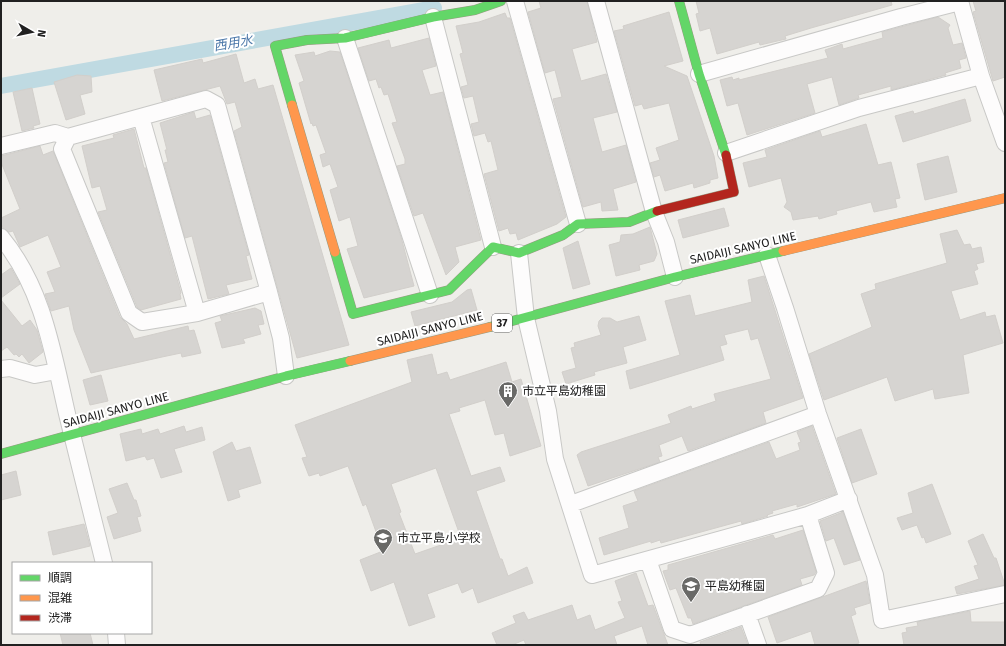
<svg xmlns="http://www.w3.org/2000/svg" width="1006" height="646" font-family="'Fira Sans','Noto Sans JP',sans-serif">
<rect width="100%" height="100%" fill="#efeeea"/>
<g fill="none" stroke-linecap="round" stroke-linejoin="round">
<path stroke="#bfdae2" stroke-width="16" d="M1 86 434 8"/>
</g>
<path fill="#d6d4d1" stroke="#d2cfcb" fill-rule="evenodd" d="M539 1H587L597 42 572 49 581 81 606 74 617 112 593 118 602 152 626 145 636 182 613 189 618 210 602 211 601 202 583 207 553 99 562 97 555 70 545 73 528 12 541 8Z
M696 1H891L892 5 811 28 785 36 786 39 760 45 759 42 717 54 710 28 700 31 696 14 699 13Z
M973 1H1005V77L993 81 973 12 976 11Z
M669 12 683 61 664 66 687 76 714 156 718 178 710 180V183L694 188 693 183 665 191 660 175 654 177 650 163 660 160 656 148 679 140 669 103 644 109 642 104 635 106 614 31 624 29 623 26Z
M505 13 507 18H510L566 217 557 224 518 240 516 233 510 234 508 228 499 231 484 174 498 170 491 141 488 142 485 133 474 136 471 124 479 122 473 96 464 98 461 87 468 85 460 54 463 53 456 26 479 22Z
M938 17 950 25 948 28 953 45 962 43 966 58 959 60 961 68 945 73 946 75 891 90V86L858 95 859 98 839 105 832 77 807 84 815 113 747 135 738 103 727 106 720 80 732 77 733 80 739 78V80L828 58 825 50 842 44 843 49 883 38 882 32Z
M429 38 436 66 422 70 430 95 443 92 481 240 455 247 459 262 446 275 423 213 414 216 397 166 405 164V159L392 123 397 122 388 94 384 95 381 87 379 88 376 79 369 81 358 48 389 40 391 48Z
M330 51 340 52 401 237 414 286 364 298 347 249 358 246 350 217 339 221 330 190 338 187 330 164 323 167 320 155 326 153 316 125 313 126 312 123 311 124 299 83 304 81 295 55 314 52 315 56Z
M236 54 244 83 255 79 258 89 273 85 349 345 297 358 234 131 242 127 235 102 227 104 220 86 162 101 154 70 202 59 203 63Z
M77 75 91 76 92 92 80 95 85 114 66 120 54 82Z
M32 88 40 124 33 126 34 128 22 131 13 92Z
M965 99 971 121 903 142 895 116 913 111 914 114Z
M194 112 196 119 210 115 249 255 246 256 252 279 226 285 229 294 208 299 192 236 185 238 164 163 168 162 165 150H167L160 123Z
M866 124 878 165 891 162 900 198 895 199 897 207 874 212 871 202 836 211 837 214 819 219 818 216 793 220 791 212 784 207 787 202 781 178 749 187 743 163 767 157 765 150 820 131 822 137Z
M134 129 144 168H146L181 293 180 294 181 299 141 310 137 307 98 212 107 210 100 186 92 188 82 146 114 138 113 135Z
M40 146 43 155 53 151 120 317 127 324 134 339 188 326 189 331 194 330 201 353 182 357 181 353 162 357 91 373 74 330 69 306 51 311 45 294 55 292 47 272 61 267 48 235 20 247 13 231 9 232 3 228 1 224V218L20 209 1 162V156Z
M948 156 957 192 925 200 917 164Z
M724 208 729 226 683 238 678 220Z
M650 227 657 254 654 261 639 265 640 270 616 276 609 245 620 242 621 235 633 234Z
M957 230 964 245 970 244 972 249 981 247 984 262 976 264 978 269 974 271 978 284 951 291 960 320 985 312 986 317 995 315 1003 343 963 355 969 393 935 399 933 389 895 401 887 377 824 400 809 354 872 327 861 294 876 289 875 284 947 263 940 234Z
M578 241 590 284 573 289 563 248Z
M11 268 20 284 1 298V275Z
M764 276 803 398 763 412 766 423 688 451 682 436 659 445 662 456 658 457 660 462 588 486 577 455 581 452 671 423 668 415 691 406 692 409 716 401 714 394 771 379 758 338 751 340 748 329 724 335 727 344 720 346 724 360 630 389 626 371 680 355 665 301 690 295 695 316 752 302 748 280Z
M471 289 477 310 415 326 411 312 452 302 467 290Z
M1 300 22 326 30 320 37 330 43 352 29 363 22 354 19 357 16 354 14 355 7 347 1 351Z
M255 308 261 311 264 324 258 325 261 334 243 339 245 343 222 348 215 323 222 321 220 316Z
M639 316 646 340 623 347 627 363 594 372 595 375 566 384 562 372 576 368 571 348 575 347 574 343 601 335 598 326 599 321 602 318H610L617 322Z
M432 354 437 375 447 372 450 380 506 362 512 382 521 379 541 446 510 456 504 433 495 435 485 400 459 408 460 411 449 414 471 476 500 467 505 481 476 491 500 559H502L508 576 527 567 533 583 478 603 473 588 462 593 458 583 427 594 435 617 409 626 394 582 371 591 360 560 383 551 366 504 363 506 348 466 320 476 319 473 309 476 302 458 307 457 295 425 412 382 407 360ZM436 468 461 538 415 554 399 513 401 512 391 484Z
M101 375 108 401 90 405 83 380Z
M184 426 186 432 202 427 205 440 174 449 182 472 161 478 154 458 147 460 145 456 126 461 120 434 141 429 142 434 158 429 160 434Z
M812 426 836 494 797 507V504L772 511 773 513 767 515 768 516 742 524 741 521 661 543 660 540 651 543V541L604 555 599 538 629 528 623 506 638 501 634 491 769 442 776 459 800 450 798 443 801 442 797 432Z
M861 429 877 474 852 483 837 438Z
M232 442 236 451 250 447 261 483 238 490 240 497 228 501 213 452Z
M16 471 21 495 1 500V475Z
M127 483 134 500H136L141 516 137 517 141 531 114 539 107 517 118 513 109 489Z
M932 484 951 534 926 543 924 537 922 538 917 525 902 530 897 518 913 513 908 493Z
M843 512 860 560 844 565 834 538 826 541 820 521Z
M84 524 90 546 53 555 48 532Z
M803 530 816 572 814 575 800 579 802 585 693 624 691 618H688L676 588 670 590 663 571 668 570V565L773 535 775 539Z
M983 534 994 558H996L1005 585 957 594 955 587 979 579 974 566 978 565 968 541Z
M636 573 648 606 653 605 668 645H648L642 626 614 636 617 645H526L524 640 512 645H497L492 633 516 623 513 616 524 612 528 620 572 605 577 620 590 615 595 630 625 618 618 602 622 601 615 581Z
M866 581 870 603 854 608 856 614 851 616 859 643 851 645H815L811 631 777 643 768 617Z
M970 611 971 622H1005V645H904L902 633 907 632 906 628 918 626 917 622Z
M741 627 748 645H701L700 642Z
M60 633H90L93 645H63Z"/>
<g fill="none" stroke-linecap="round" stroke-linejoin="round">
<defs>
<path id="street" d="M515 1 578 224
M596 1 654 212 666 242 675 277
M960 1 981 76 1005 143
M433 17 493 247
M345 38 430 295
M699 74 901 17 960 2
M206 99 217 105 269 292 197 313 142 322 129 313 62 149 68 137Z
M141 117 197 313
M1 146 55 133 68 137
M726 153 859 108 981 76
M1 237C44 289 53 354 68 418 80 466 92 515 104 563
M519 253 526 318 548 411 555 459 592 575 808 515 849 499
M767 255 785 308 818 414 875 575 882 620 1005 594
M269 292 281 338 286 376
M1 369 10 368 35 375 57 371
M571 504 818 414
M648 560 672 629 690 635 818 589 826 573 808 515
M747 614 758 645
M116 633 117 645"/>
<path id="fast" d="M679 1 699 74 726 155
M292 105 275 46 307 40 345 38 433 17 475 10 501 1
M335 252 353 314 449 290 493 247 519 253 563 235 578 224 629 222 657 211
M490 327 675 277 783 251
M1 454 286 376 350 361"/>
<path id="slow" d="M292 105 335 252
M783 251 1005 198
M350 361 490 327"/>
<path id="jam" d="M657 211 734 192 726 155"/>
</defs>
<use href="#street" stroke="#c8c8c6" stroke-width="18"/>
<use href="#fast" stroke="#979a82" stroke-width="10"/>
<use href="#slow" stroke="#979a82" stroke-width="10"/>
<use href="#jam" stroke="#979a82" stroke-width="10"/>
<use href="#street" stroke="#fdfcfc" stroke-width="16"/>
<use href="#fast" stroke="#63d668" stroke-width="9"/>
<use href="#slow" stroke="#ff974d" stroke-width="9"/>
<use href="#jam" stroke="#b3261e" stroke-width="9"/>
</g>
<defs>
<symbol id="building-pin" viewBox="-11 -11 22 30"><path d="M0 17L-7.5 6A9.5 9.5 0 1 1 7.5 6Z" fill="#696967" stroke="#fff"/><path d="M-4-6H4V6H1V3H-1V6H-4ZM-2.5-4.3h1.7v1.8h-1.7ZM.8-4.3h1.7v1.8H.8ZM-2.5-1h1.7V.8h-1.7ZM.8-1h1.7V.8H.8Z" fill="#fff"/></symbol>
<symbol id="school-pin" viewBox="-11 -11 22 30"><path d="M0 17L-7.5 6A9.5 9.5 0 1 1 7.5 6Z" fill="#696967" stroke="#fff"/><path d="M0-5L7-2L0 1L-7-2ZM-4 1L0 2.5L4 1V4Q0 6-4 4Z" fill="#fff"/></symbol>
</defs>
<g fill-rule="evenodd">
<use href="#building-pin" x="497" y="380" width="22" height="30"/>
<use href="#school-pin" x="372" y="527" width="22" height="30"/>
<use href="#school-pin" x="680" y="575" width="22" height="30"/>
</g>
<g text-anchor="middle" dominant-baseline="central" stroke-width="4" stroke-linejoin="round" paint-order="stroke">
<rect fill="#fff" stroke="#646464" stroke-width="1" x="492" y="314" width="20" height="18" rx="3"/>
<g font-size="11" font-weight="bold" fill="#212121">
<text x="502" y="323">37</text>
</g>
<g font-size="12" fill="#212121" stroke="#fff">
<text transform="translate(743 248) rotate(-13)">SAIDAIJI SANYO LINE</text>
<text transform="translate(430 329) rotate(-14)">SAIDAIJI SANYO LINE</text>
<text transform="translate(116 410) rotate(-15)">SAIDAIJI SANYO LINE</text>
</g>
<g font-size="12" fill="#212121" stroke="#fff" text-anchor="start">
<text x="522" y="391">市立平島幼稚園</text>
<text x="397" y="538">市立平島小学校</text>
<text x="705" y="586">平島幼稚園</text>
</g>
<g font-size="13" font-style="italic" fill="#4b77a9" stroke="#fff">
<text transform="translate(233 43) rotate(-10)">西用水</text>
</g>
</g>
<rect width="1006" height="646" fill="none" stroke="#212121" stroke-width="4"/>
<rect x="12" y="562" width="140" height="72" fill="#ffffff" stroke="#a6a6a6"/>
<rect x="20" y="575" width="20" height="6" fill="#63d668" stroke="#a6a6a6"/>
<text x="48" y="582" font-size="12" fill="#212121">順調</text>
<rect x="20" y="595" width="20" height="6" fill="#ff974d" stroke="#a6a6a6"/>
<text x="48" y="602" font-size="12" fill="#212121">混雑</text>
<rect x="20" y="615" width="20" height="6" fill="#b3261e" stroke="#a6a6a6"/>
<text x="48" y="622" font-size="12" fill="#212121">渋滞</text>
<g transform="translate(32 32) rotate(99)" stroke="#ffffff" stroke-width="3" paint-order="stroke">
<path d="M0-3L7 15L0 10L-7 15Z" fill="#212121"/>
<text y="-6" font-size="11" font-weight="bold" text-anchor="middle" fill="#212121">N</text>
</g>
</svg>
